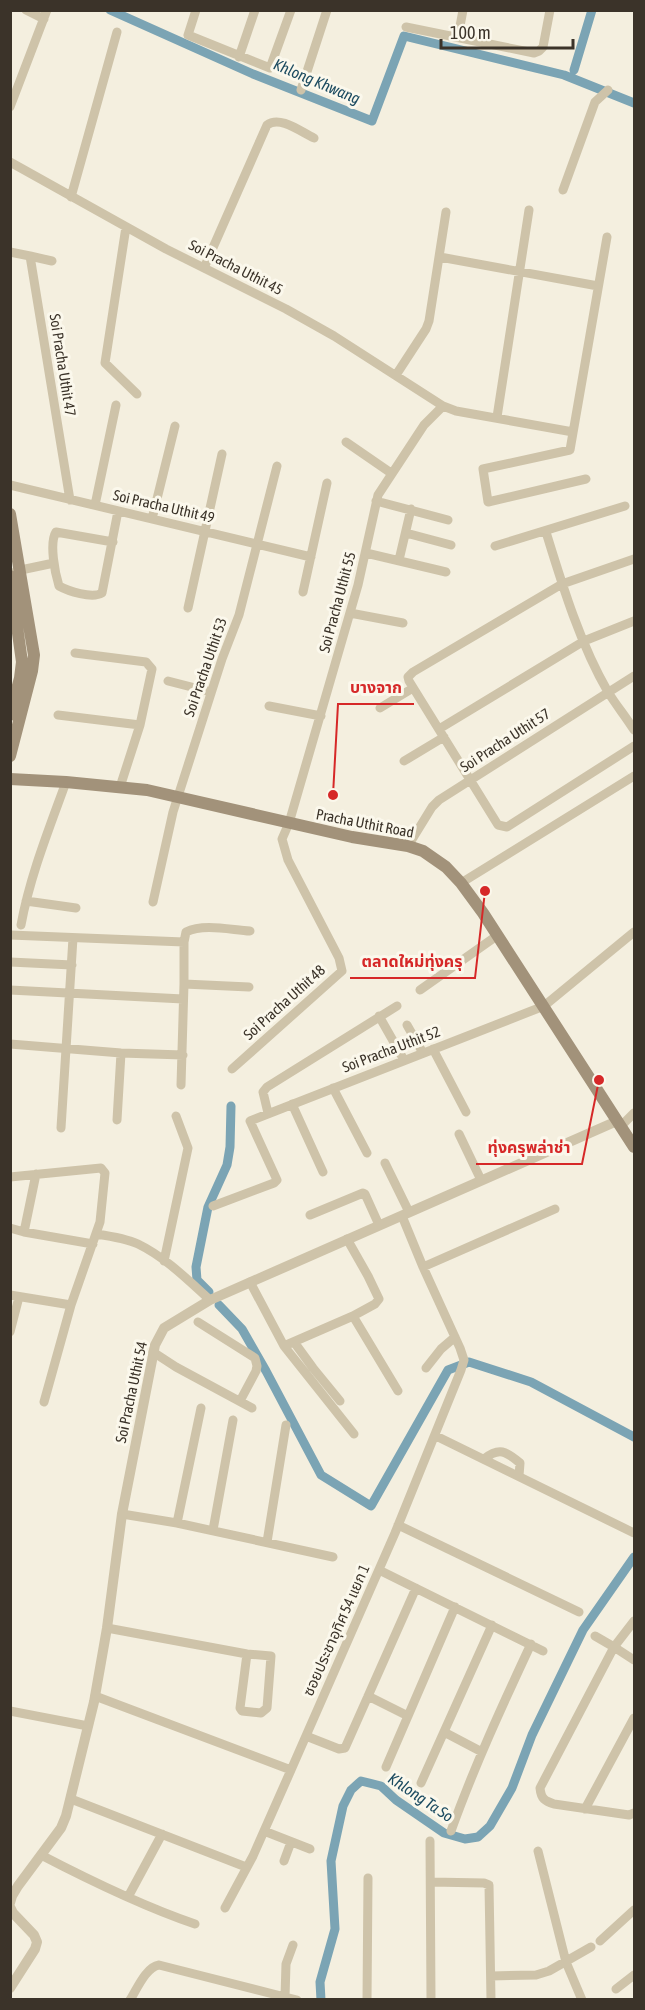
<svg xmlns="http://www.w3.org/2000/svg" width="645" height="2010" font-family="'Asap Condensed','Noto Sans Thai',sans-serif">
<rect width="100%" height="100%" fill="#f4efdf"/>
<g fill="none" stroke-linecap="round" stroke-linejoin="round">
<path stroke="#7ba4b4" stroke-width="9" d="M110 10 253 74 372 121 404 36 564 75 634 103
M574 70 592 10
M209 1292 197 1280 196 1267 208 1207 227 1165 230 1147 231 1106
M219 1305 242 1329 266 1371 321 1475 371 1506 448 1370 469 1362 531 1382 634 1437
M321 2000 320 1982 335 1929 331 1861 343 1806 351 1790 361 1781 381 1786 396 1800 444 1833 465 1839 478 1837 490 1826 512 1788 532 1735 583 1630 634 1557"/>
<path stroke="#cec3a9" stroke-width="9" d="M26 10 44 19
M196 10 188 35 270 68 291 10
M406 27 534 53 539 51 543 47 550 10
M458 37 463 10
M239 57 255 10
M301 90 327 10
M10 107 47 10
M10 162 166 249 286 309 334 336 443 406 456 411 573 432
M563 190 595 102 608 90
M71 197 117 32
M126 227 105 363 137 394
M10 252 30 256 70 500
M30 256 52 261
M440 257 598 286
M204 268 267 125C280 115 301 132 314 138
M396 375 426 329 429 321 446 212
M497 417 529 210
M346 442 391 473
M586 479 488 502 483 469 570 450 607 237
M10 485 311 557
M376 501 448 520
M95 505 116 405
M152 519 175 426
M546 532C562 584 580 644 608 692 616 705 626 717 634 730
M406 533 451 545
M113 542 56 532C49 543 55 573 59 586 68 591 92 599 102 593L118 511
M495 546 625 506
M366 553 446 572
M634 559 562 584 413 672 408 677 409 681 498 825 507 827 634 746
M399 560 411 509
M16 571 54 563
M303 592 327 483
M188 608 222 454
M350 613 403 623
M75 653 146 662 152 669 140 725 120 787
M168 681 211 692
M269 706 321 716
M380 708 413 688
M58 715 140 725
M439 729 584 641 634 621
M404 761 444 737
M408 846 432 807 439 800 634 676
M461 883 634 776
M26 901 76 908
M153 902 173 812 222 659 239 615 277 466
M21 925C30 876 49 829 66 782
M10 935 184 942
M10 962 72 965
M184 984 249 987
M10 990 183 999
M420 990 498 935
M379 1016 404 1060
M407 1025 423 1053
M10 1044 121 1053 183 1055
M433 1049 466 1112
M232 1069 342 971 339 958 288 860 282 839 289 823 358 585 378 495 424 425 443 406
M181 1085 184 984V942L186 932C204 923 231 930 250 931
M333 1088 367 1153
M292 1104 323 1172
M268 1113 263 1092 267 1087 397 1006
M117 1120 121 1053
M621 1126 634 1113
M61 1128 73 938
M459 1134 481 1180
M385 1163 409 1212
M10 1177 101 1168 105 1173 100 1222 71 1305 44 1402
M213 1206 274 1183 277 1180 250 1121 544 1006 634 932
M310 1215 363 1193 365 1194 379 1225
M10 1228 24 1232 93 1244
M24 1232 36 1174
M96 1234C110 1236 125 1238 138 1244 165 1257 188 1280 210 1300
M347 1239 368 1276 379 1299 375 1304 353 1316
M164 1261 188 1148 176 1116
M423 1267 555 1209
M250 1282 284 1346 354 1434
M10 1295 71 1305
M198 1322 255 1358 257 1366 256 1371 240 1401
M10 1332 19 1297
M294 1342 313 1368 340 1401
M284 1346 353 1316 398 1391
M153 1352 176 1367 252 1408
M426 1368 441 1349 455 1337
M436 1436 634 1533
M484 1459C499 1447 506 1451 520 1463L519 1476
M122 1514 177 1523 333 1557
M177 1523 201 1408
M398 1525 579 1612
M213 1530 233 1420
M267 1542 286 1425
M379 1570 543 1651
M634 1621 614 1647 634 1660
M107 1628 247 1654 271 1656 267 1708 261 1713 242 1711 240 1708 247 1654
M595 1636 614 1647 540 1788C541 1799 545 1801 554 1804L629 1815 634 1813
M95 1696 291 1770
M368 1696 408 1716
M10 1711 88 1726
M444 1732 482 1752
M306 1736 339 1749 345 1748 416 1588
M386 1767 455 1607
M421 1783 492 1625
M71 1799 246 1867
M585 1809 634 1718
M264 1831 310 1849
M451 1831C474 1767 502 1706 531 1644
M430 1841 431 2000
M538 1851 566 1962 582 2000
M41 1855C91 1881 142 1906 195 1924
M284 1861 291 1842
M431 1882 484 1883 489 1885 491 2000
M128 1897 162 1834
M225 1908 253 1856 291 1770 395 1533 461 1370 464 1360 460 1348 423 1267 402 1216
M600 1941 634 1910
M491 1976 536 1975 549 1971 591 1947
M616 1989 634 1975
M130 2000C137 1989 146 1967 159 1965L285 1997 286 1964 293 1945
M285 2000V1997L297 2000
M367 2000 368 1878"/>
<path stroke="#cec3a9" stroke-width="10" d="M10 1903 12 1896 18 1886 61 1828 66 1816 94 1702 107 1628 122 1514 155 1345 164 1328 210 1300 617 1121
M10 1907 13 1913 34 1935 37 1942 35 1949 10 1988"/>
<path stroke="#a2927a" stroke-width="12" d="M10 514 34 655 32 671 10 756
M10 576 22 662 20 678 10 715
M10 779 66 782 147 790 352 837 408 846 423 851 446 867 461 883 483 913 634 1147"/>
</g>
<g text-anchor="middle" dominant-baseline="central" stroke-width="6" stroke-linejoin="round" paint-order="stroke">
<g font-size="15" fill="#3b3329" stroke="#fbf8ec">
<text transform="translate(236 267) rotate(27)">Soi Pracha Uthit 45</text>
<text transform="translate(63 365) rotate(81)">Soi Pracha Uthit 47</text>
<text transform="translate(164 506) rotate(13)">Soi Pracha Uthit 49</text>
<text transform="translate(337 602) rotate(-75)">Soi Pracha Uthit 55</text>
<text transform="translate(205 667) rotate(-71)">Soi Pracha Uthit 53</text>
<text transform="translate(505 740) rotate(-33)">Soi Pracha Uthit 57</text>
<text transform="translate(365 823) rotate(11)">Pracha Uthit Road</text>
<text transform="translate(284 1002) rotate(-42)">Soi Pracha Uthit 48</text>
<text transform="translate(391 1049) rotate(-21)">Soi Pracha Uthit 52</text>
<text transform="translate(131 1392) rotate(-78)">Soi Pracha Uthit 54</text>
<text transform="translate(336 1630) rotate(-66)">ซอยประชาอุทิศ 54 แยก 1</text>
</g>
<g font-size="16" font-style="italic" fill="#1c4b60" stroke="#fbf8ec">
<text transform="translate(317 81) rotate(23)">Khlong Khwang</text>
<text transform="translate(421 1797) rotate(34)">Khlong Ta So</text>
</g>
</g>
<path fill="none" stroke="#d62828" stroke-width="2" d="M333 795L338 704H414M485 891L475 978H350M599 1080L582 1164H476"/>
<g fill="#d62828" stroke="#fbf8ec" stroke-width="2">
<circle cx="333" cy="795" r="6"/>
<circle cx="485" cy="891" r="6"/>
<circle cx="599" cy="1080" r="6"/>
</g>
<g font-size="16" text-anchor="middle" font-weight="bold" fill="#d62828" stroke="#fbf8ec" stroke-width="6" stroke-linejoin="round" paint-order="stroke">
<text x="376" y="693">บางจาก</text>
<text x="412" y="967">ตลาดใหม่ทุ่งครุ</text>
<text x="529" y="1153">ทุ่งครุพล่าช่า</text>
</g>
<rect width="645" height="2010" fill="none" stroke="#3b3329" stroke-width="24"/>
<path d="M441 39v9h132v-9" fill="none" stroke="#3b3329" stroke-width="3"/>
<text x="450" y="39" font-size="18" fill="#3b3329" stroke="#fbf8ec" stroke-width="4.5" paint-order="stroke">100 m</text>
</svg>
